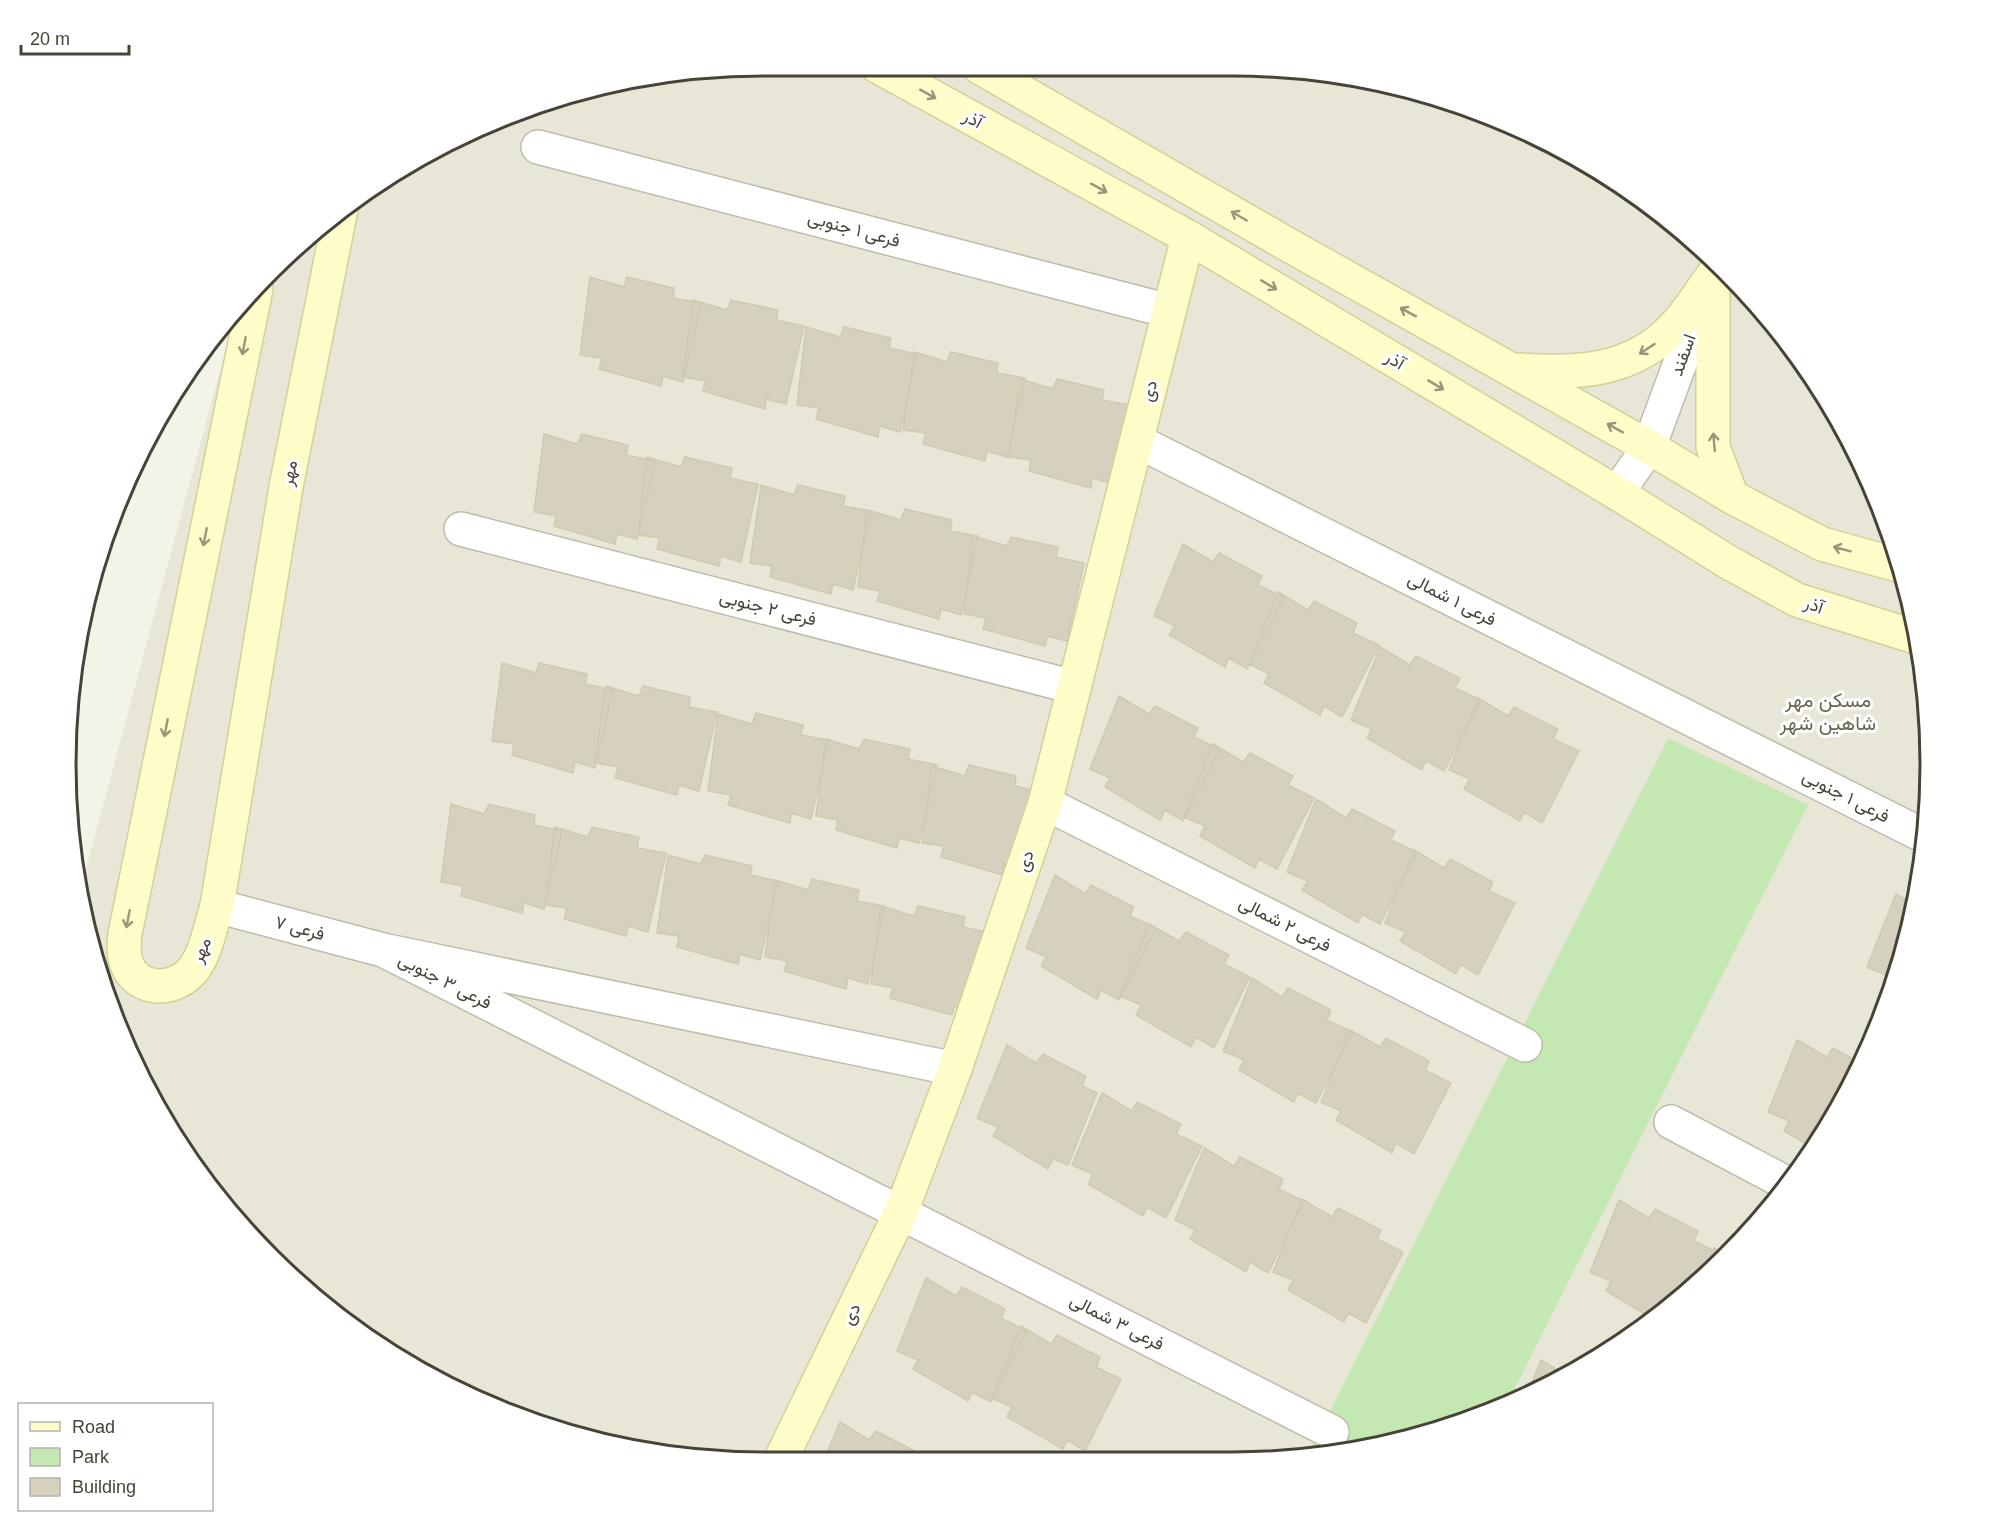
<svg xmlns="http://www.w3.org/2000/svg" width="1997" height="1529" font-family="Arial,Vazirmatn,sans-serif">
<rect width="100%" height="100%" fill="#f4f3e8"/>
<path fill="#e8e6d6" d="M765 66 1278 67 1414 90 1541 138 1621 184 1726 270 1813 376 1878 497 1918 628 1931 764 1918 900 1878 1031 1813 1152 1727 1258 1621 1345 1499 1410 1323 1457H673L540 1426 377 1345 271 1259 184 1153 103 989 82 884 237 307 339 211 415 160 583 90Z"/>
<path fill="#c4e8b1" d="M1668 738 1808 805 1506 1406 1499 1410 1323 1457H1307Z"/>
<path fill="#d5d1be" stroke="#d0cab1" stroke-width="1.5" d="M590 277 624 287 627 277 674 288 673 298 701 303 683 382 663 376 661 386 599 369 602 358 580 355Z
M693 300 727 310 731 300 778 310 776 320 804 326 786 404 766 399 765 409 703 391 705 381 683 377Z
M806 327 840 337 844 327 891 338 889 348 917 354 900 432 879 426 878 437 816 419 819 408 797 405Z
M914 352 947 362 951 352 998 363 997 373 1025 378 1007 457 987 451 985 461 923 444 926 433 903 430Z
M1020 379 1053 389 1057 379 1104 390 1102 400 1130 405 1113 484 1092 478 1091 488 1029 471 1031 460 1009 457Z
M544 434 577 444 582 434 628 445 626 455 655 461 637 539 617 534 615 544 554 526 556 516 534 512Z
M647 457 681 467 685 457 732 468 730 478 758 484 741 562 721 556 719 566 657 549 660 538 638 535Z
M761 485 794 495 798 485 845 496 843 506 871 511 853 590 833 584 831 594 770 577 772 566 750 563Z
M905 509 952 520 950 531 978 536 961 615 941 609 939 619 877 601 880 591 858 587 867 510 901 520Z
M973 536 1007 546 1011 537 1058 547 1056 557 1084 563 1067 641 1047 636 1045 646 983 629 986 618 964 614Z
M1183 544 1213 562 1219 553 1262 576 1258 585 1284 597 1247 669 1229 658 1225 667 1169 635 1175 626 1154 616Z
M1278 592 1308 610 1314 601 1357 623 1353 633 1379 645 1342 717 1324 706 1320 715 1264 683 1269 674 1249 664Z
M1380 647 1410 665 1416 656 1460 678 1455 688 1481 700 1444 771 1426 761 1422 770 1367 738 1372 729 1351 720Z
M502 663 536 673 539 663 587 674 585 684 613 690 595 768 575 762 573 773 512 755 514 744 492 741Z
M606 686 639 696 643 686 690 697 689 707 717 712 699 791 679 785 677 795 615 778 618 767 595 763Z
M1119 696 1149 714 1155 706 1198 728 1194 737 1220 749 1183 821 1165 810 1160 820 1105 787 1110 778 1090 769Z
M1478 698 1508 716 1514 707 1558 729 1553 739 1579 751 1542 823 1524 812 1520 821 1464 789 1470 779 1449 770Z
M756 713 803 725 801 735 829 740 811 819 791 813 790 823 728 805 731 795 708 791 718 714 752 724Z
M826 739 859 749 864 739 910 749 908 759 937 765 919 843 899 838 897 848 836 830 838 820 816 816Z
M1213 744 1243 762 1250 753 1293 776 1288 785 1314 798 1277 869 1259 859 1255 868 1200 836 1205 826 1184 817Z
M969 765 1016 776 1015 786 1043 792 1019 870 1004 864 1003 875 941 857 944 846 922 843 932 766 965 776Z
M1316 799 1346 818 1352 809 1395 831 1391 840 1417 852 1380 924 1362 914 1358 923 1302 890 1308 881 1287 872Z
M451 804 484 814 489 804 535 815 534 825 562 831 544 909 524 903 522 913 461 896 463 886 441 882Z
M555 827 588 837 592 827 639 837 637 848 666 853 648 932 628 926 626 936 564 919 567 908 545 905Z
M1414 850 1444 868 1450 859 1493 882 1489 891 1515 903 1478 975 1460 964 1456 974 1400 941 1406 932 1385 923Z
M668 855 701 864 705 855 752 866 750 875 778 881 760 960 740 954 738 964 677 947 679 936 657 933Z
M1055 875 1085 894 1091 885 1134 907 1130 916 1156 928 1119 1000 1101 990 1097 999 1041 966 1046 957 1026 948Z
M812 879 859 890 857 901 885 906 868 984 848 978 846 989 784 971 787 961 765 957 775 880 808 890Z
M1896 894 1916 906 1891 990 1883 985 1888 976 1867 967Z
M881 906 914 916 918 906 965 917 963 927 991 933 970 1010 954 1006 952 1015 890 998 893 988 871 984Z
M1149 924 1179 941 1186 932 1229 955 1224 964 1250 977 1214 1048 1196 1037 1191 1047 1136 1015 1141 1005 1120 996Z
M1252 978 1282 997 1288 988 1331 1010 1327 1020 1353 1032 1316 1103 1298 1093 1294 1102 1239 1070 1244 1060 1223 1051Z
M1350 1030 1380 1047 1386 1038 1429 1061 1425 1070 1451 1083 1414 1154 1396 1143 1392 1153 1336 1120 1341 1111 1321 1102Z
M1797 1040 1827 1057 1833 1048 1861 1063 1815 1149 1784 1131 1789 1121 1768 1112Z
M1007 1045 1036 1063 1043 1054 1086 1076 1082 1086 1097 1093 1068 1165 1053 1159 1048 1169 993 1136 998 1127 977 1118Z
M1102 1093 1132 1111 1137 1102 1181 1124 1176 1134 1202 1146 1166 1218 1147 1207 1143 1216 1088 1184 1093 1174 1072 1165Z
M1204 1148 1234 1166 1240 1157 1283 1179 1279 1189 1304 1201 1268 1273 1250 1262 1246 1272 1190 1239 1195 1230 1175 1220Z
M1302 1199 1332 1217 1338 1208 1381 1230 1377 1239 1403 1252 1366 1323 1348 1313 1344 1322 1288 1290 1293 1280 1273 1272Z
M1619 1200 1649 1218 1655 1209 1698 1231 1694 1241 1720 1253 1710 1272 1653 1319 1606 1291 1611 1281 1590 1272Z
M1714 1248 1728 1256 1701 1279Z
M926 1278 956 1296 962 1287 1005 1309 1001 1318 1027 1331 991 1402 972 1392 968 1401 913 1369 918 1360 897 1351Z
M1021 1326 1051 1344 1057 1335 1100 1357 1096 1367 1121 1379 1085 1451 1067 1440 1063 1449 1007 1417 1012 1407 992 1398Z
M1541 1360 1566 1375 1527 1395Z
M840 1422 869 1440 876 1431 919 1453 917 1457H825Z"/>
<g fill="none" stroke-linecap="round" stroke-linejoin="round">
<defs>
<path id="street" d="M538 147 1169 311
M1137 441 1924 836
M1617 493 1649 447 1707 290
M461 529 1074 687
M1045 803 1525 1045
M217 906 383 950 955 1069
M383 950 1332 1432
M1671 1122 1788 1184"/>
<path id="secondary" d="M877 66 1188 237 1617 493 1728 562 1797 600 1919 638
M979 67 1285 243 1649 447 1732 497 1822 544 1898 565
M1713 275V447L1732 497
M256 289 125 934C124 943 123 953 126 962 136 992 172 992 191 972 206 956 210 927 217 906L286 487 341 209
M1520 370C1577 374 1632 372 1674 327 1689 312 1700 292 1713 275
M782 1457 901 1212 955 1069 1045 803 1188 237"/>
</defs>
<use href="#street" stroke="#bfbcab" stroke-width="36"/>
<use href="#secondary" stroke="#d3d099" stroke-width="36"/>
<use href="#street" stroke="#fff" stroke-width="33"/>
<use href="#secondary" stroke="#fefcc8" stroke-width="33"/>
</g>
<defs><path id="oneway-shaft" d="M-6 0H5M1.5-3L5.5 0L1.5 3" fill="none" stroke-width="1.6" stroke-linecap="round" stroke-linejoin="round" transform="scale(1.5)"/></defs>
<g stroke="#999778">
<use href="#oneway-shaft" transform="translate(928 94) rotate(29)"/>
<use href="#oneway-shaft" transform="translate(1099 188) rotate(29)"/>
<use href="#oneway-shaft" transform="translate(1239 216) rotate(-150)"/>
<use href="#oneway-shaft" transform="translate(1269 285) rotate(31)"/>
<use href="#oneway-shaft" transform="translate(1408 312) rotate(-151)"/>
<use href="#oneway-shaft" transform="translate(244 346) rotate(101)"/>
<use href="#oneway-shaft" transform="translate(1647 349) rotate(147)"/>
<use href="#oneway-shaft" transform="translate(1436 385) rotate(31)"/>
<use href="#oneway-shaft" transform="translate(1615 428) rotate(-151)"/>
<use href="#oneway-shaft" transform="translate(1714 442) rotate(-95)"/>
<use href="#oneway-shaft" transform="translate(205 537) rotate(101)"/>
<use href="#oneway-shaft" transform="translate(1842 549) rotate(-165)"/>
<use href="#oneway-shaft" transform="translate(166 728) rotate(101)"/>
<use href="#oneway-shaft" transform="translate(128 919) rotate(101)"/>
</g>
<g text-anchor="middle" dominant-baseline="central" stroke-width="6" stroke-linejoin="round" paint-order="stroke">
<g font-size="18" fill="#474437" stroke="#fff">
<text transform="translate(973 119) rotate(29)">آذر</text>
<text transform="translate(854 229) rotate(15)">فرعی ۱ جنوبی</text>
<text transform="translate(1683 355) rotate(-70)">اسفند</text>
<text transform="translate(1395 360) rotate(31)">آذر</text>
<text transform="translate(1149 391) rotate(-76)">دی</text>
<text transform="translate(289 473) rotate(-79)">مهر</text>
<text transform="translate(1452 599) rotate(27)">فرعی ۱ شمالی</text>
<text transform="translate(1814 605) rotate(19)">آذر</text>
<text transform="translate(768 608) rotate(14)">فرعی ۲ جنوبی</text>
<text transform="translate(1846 796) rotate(27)">فرعی ۱ جنوبی</text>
<text transform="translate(1025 861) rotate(-71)">دی</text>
<text transform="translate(1285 924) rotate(27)">فرعی ۲ شمالی</text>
<text transform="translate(300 928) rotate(15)">فرعی ۷</text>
<text transform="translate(201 950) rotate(-67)">مهر</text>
<text transform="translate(445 981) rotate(27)">فرعی ۳ جنوبی</text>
<text transform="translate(851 1314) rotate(-64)">دی</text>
<text transform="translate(1117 1322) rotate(27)">فرعی ۳ شمالی</text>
</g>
<g font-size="20" fill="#6a644e" stroke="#fff">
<text x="1828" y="700">مسکن مهر<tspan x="1828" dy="23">شاهین شهر</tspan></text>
</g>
</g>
<path d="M0 0H1997V1529H0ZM764 76H1232A688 688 0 0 1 1920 764V764A688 688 0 0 1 1232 1452H764A688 688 0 0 1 76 764V764A688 688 0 0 1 764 76Z" fill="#fff" fill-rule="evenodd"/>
<path fill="none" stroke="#474437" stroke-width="3" d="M764 76H1232A688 688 0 0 1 1920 764V764A688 688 0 0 1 1232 1452H764A688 688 0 0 1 76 764V764A688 688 0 0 1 764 76Z"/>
<rect x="18" y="1403" width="195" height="108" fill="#ffffff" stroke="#b5b4af" stroke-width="1.5"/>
<rect x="30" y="1422" width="30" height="9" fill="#fefcc8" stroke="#b5b4af" stroke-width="1.5"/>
<text x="72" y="1433" font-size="18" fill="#474437">Road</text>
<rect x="30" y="1448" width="30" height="18" fill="#c4e8b1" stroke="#b5b4af" stroke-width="1.5"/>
<text x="72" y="1463" font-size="18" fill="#474437">Park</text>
<rect x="30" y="1478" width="30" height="18" fill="#d5d1be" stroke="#b5b4af" stroke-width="1.5"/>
<text x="72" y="1493" font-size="18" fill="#474437">Building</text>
<path d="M21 45v9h108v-9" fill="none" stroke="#474437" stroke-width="3"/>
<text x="30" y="45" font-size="18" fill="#474437" stroke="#ffffff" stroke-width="4.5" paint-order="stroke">20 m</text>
</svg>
